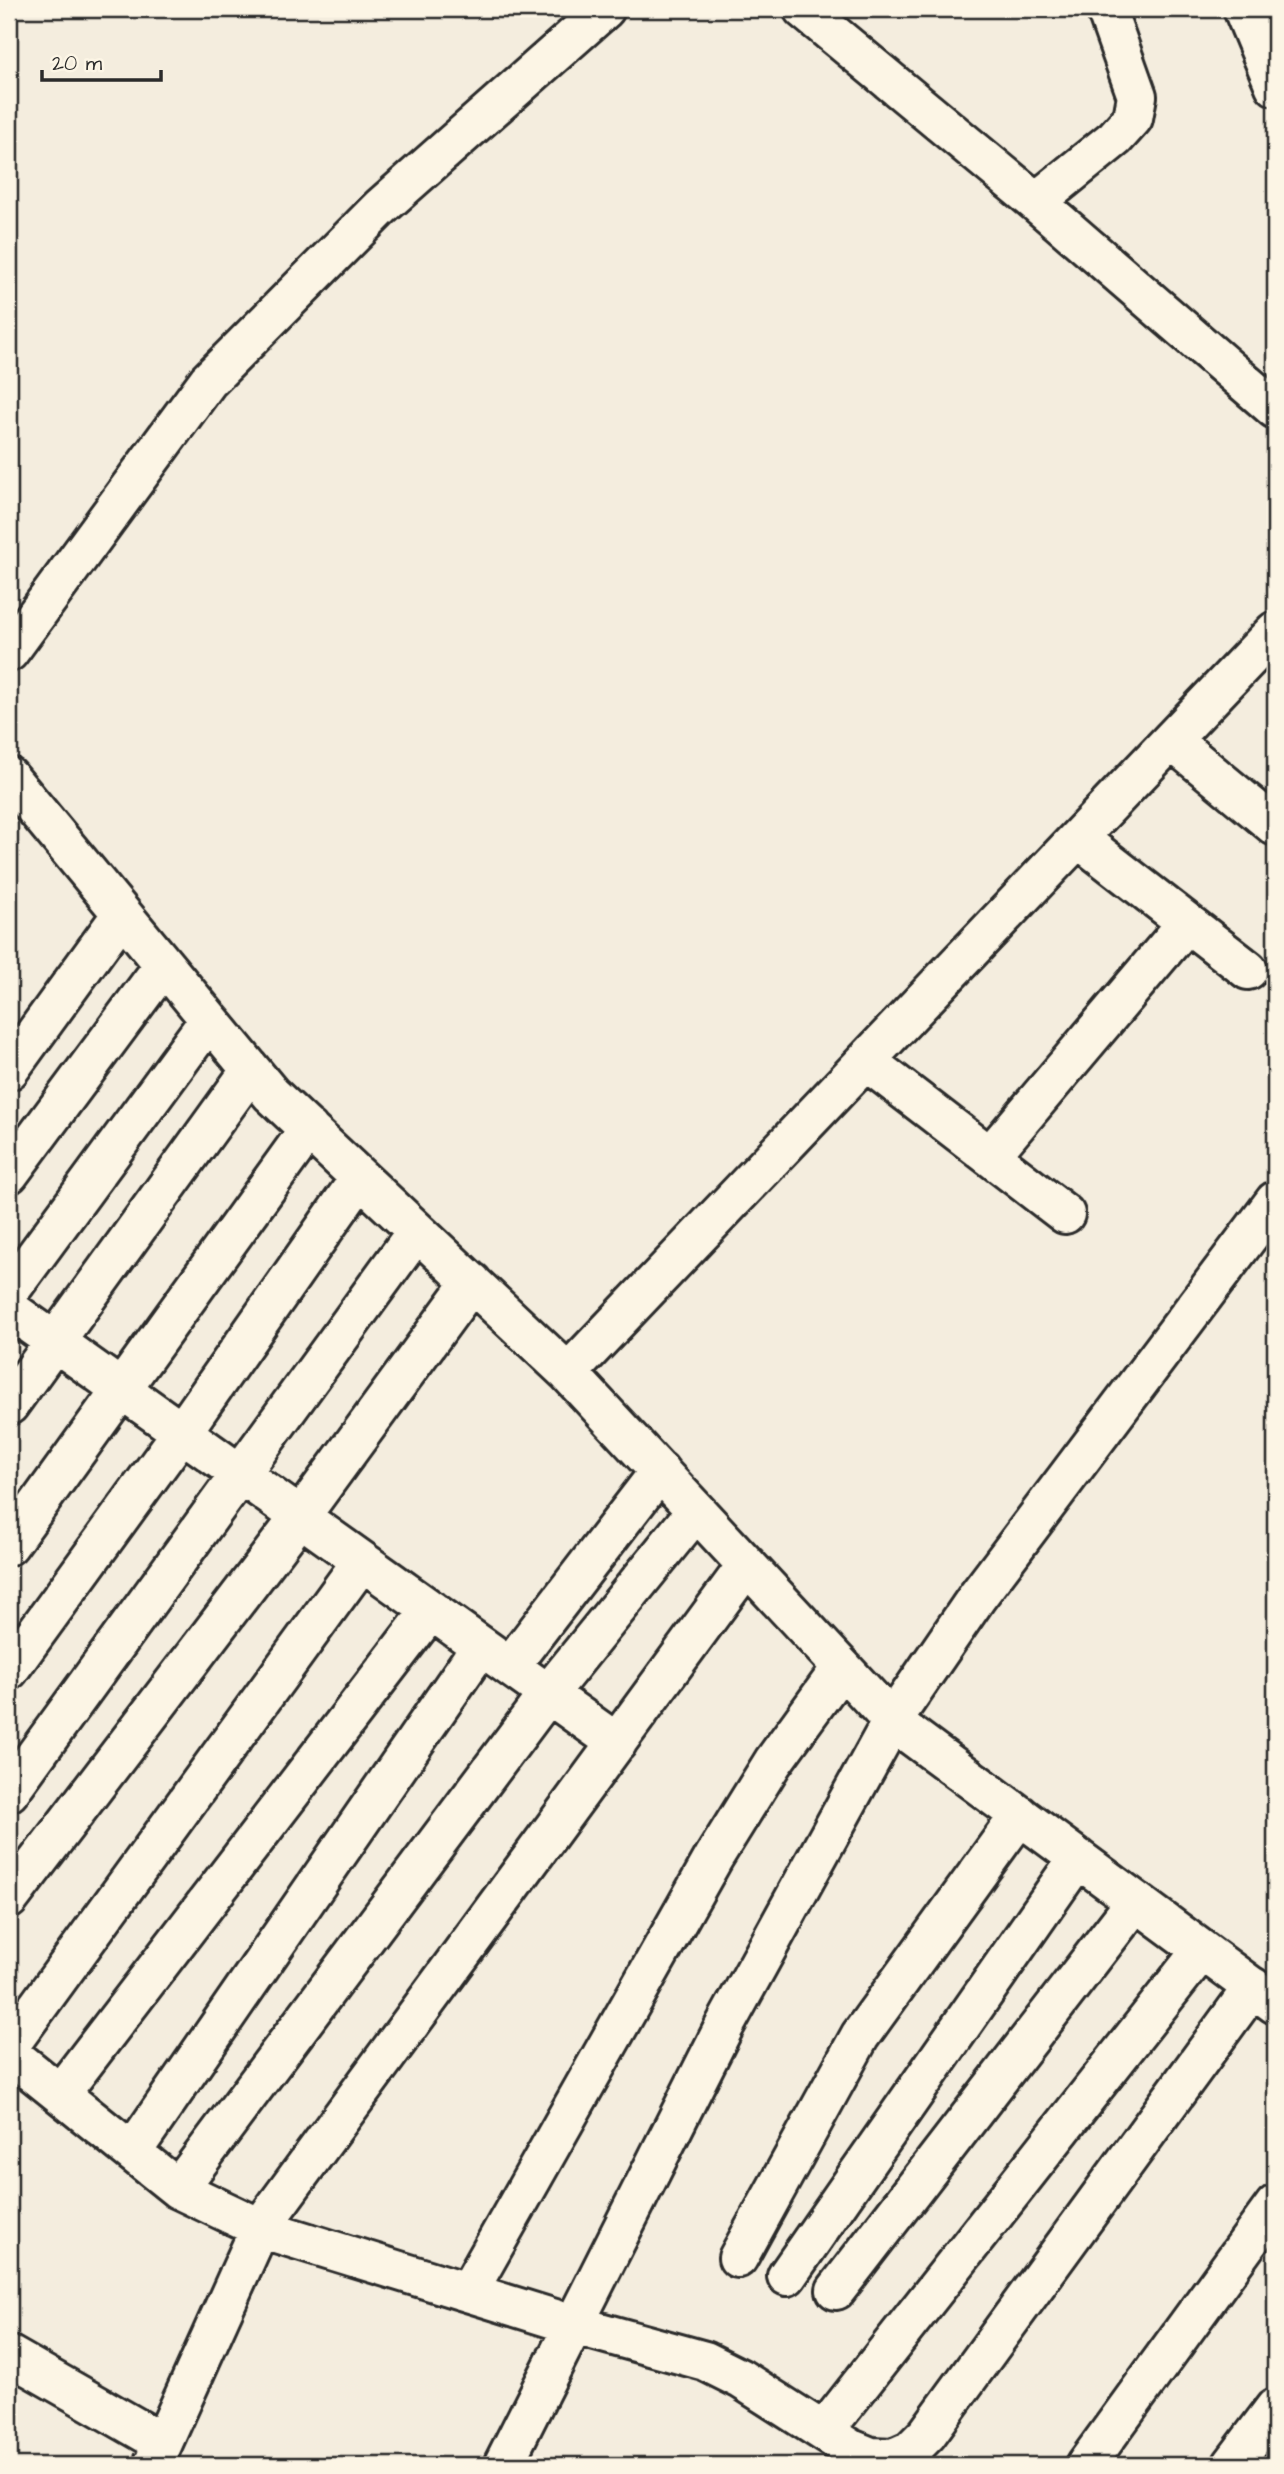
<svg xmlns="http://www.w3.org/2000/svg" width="1284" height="2474" font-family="'Architects Daughter',sans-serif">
<rect width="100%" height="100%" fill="#f4edde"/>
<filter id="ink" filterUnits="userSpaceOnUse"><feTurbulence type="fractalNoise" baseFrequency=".0143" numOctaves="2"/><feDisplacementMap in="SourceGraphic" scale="14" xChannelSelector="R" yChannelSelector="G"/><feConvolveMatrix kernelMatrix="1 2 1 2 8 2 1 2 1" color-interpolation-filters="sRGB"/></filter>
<g filter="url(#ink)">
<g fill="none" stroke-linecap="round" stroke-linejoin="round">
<defs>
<path id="minor" d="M803 9 1036 202 1275 409
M1243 9 1275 86
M1036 202 1115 138 1133 118 1137 96 1106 9
M9 652 208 381 381 207 605 9
M1171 740 1275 826
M9 777 271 1094 568 1373 1275 631
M1078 838 1248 970
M866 1061 1065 1214
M9 1070 122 914
M990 1156 1187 923
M9 1174 164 965
M9 1292 209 1020
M9 1309 617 1743
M568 1373 892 1721 1275 2004
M9 1405 251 1070
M9 1545 309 1129
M510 1666 660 1471
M9 1670 182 1432 360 1178
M9 1792 417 1231
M9 1899 300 1517 472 1282
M9 2046 362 1561
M9 2053 178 2189 260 2228 574 2325 705 2361 741 2379 849 2448 871 2457 893 2458 911 2450 927 2434 1253 1987
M60 2094 431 1610
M132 2152 481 1646
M178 2189 548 1694 696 1511
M738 2258 860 2036 1020 1815
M787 2276 1078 1858
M836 2290 1136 1901
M468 2292 714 1857 773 1762 842 1667
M9 2355 163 2443
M824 2431 1202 1950
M153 2465 260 2228 747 1565
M503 2465 725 2025 892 1721 977 1597 1275 1201
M1086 2465 1275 2205
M1232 2465 1275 2408"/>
</defs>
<use href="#minor" stroke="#2b2b2b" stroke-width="44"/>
<use href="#minor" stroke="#fcf5e5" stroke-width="38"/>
</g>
</g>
<rect width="1284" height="2474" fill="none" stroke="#fcf5e5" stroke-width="35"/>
<rect x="18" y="18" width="1249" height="2439" fill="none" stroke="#2b2b2b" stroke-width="2.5" filter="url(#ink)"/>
<path d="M42 70v10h119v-10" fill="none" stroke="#2b2b2b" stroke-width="3.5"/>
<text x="52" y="70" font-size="21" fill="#2b2b2b" stroke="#fcf5e5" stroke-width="5" paint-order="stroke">20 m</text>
</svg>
